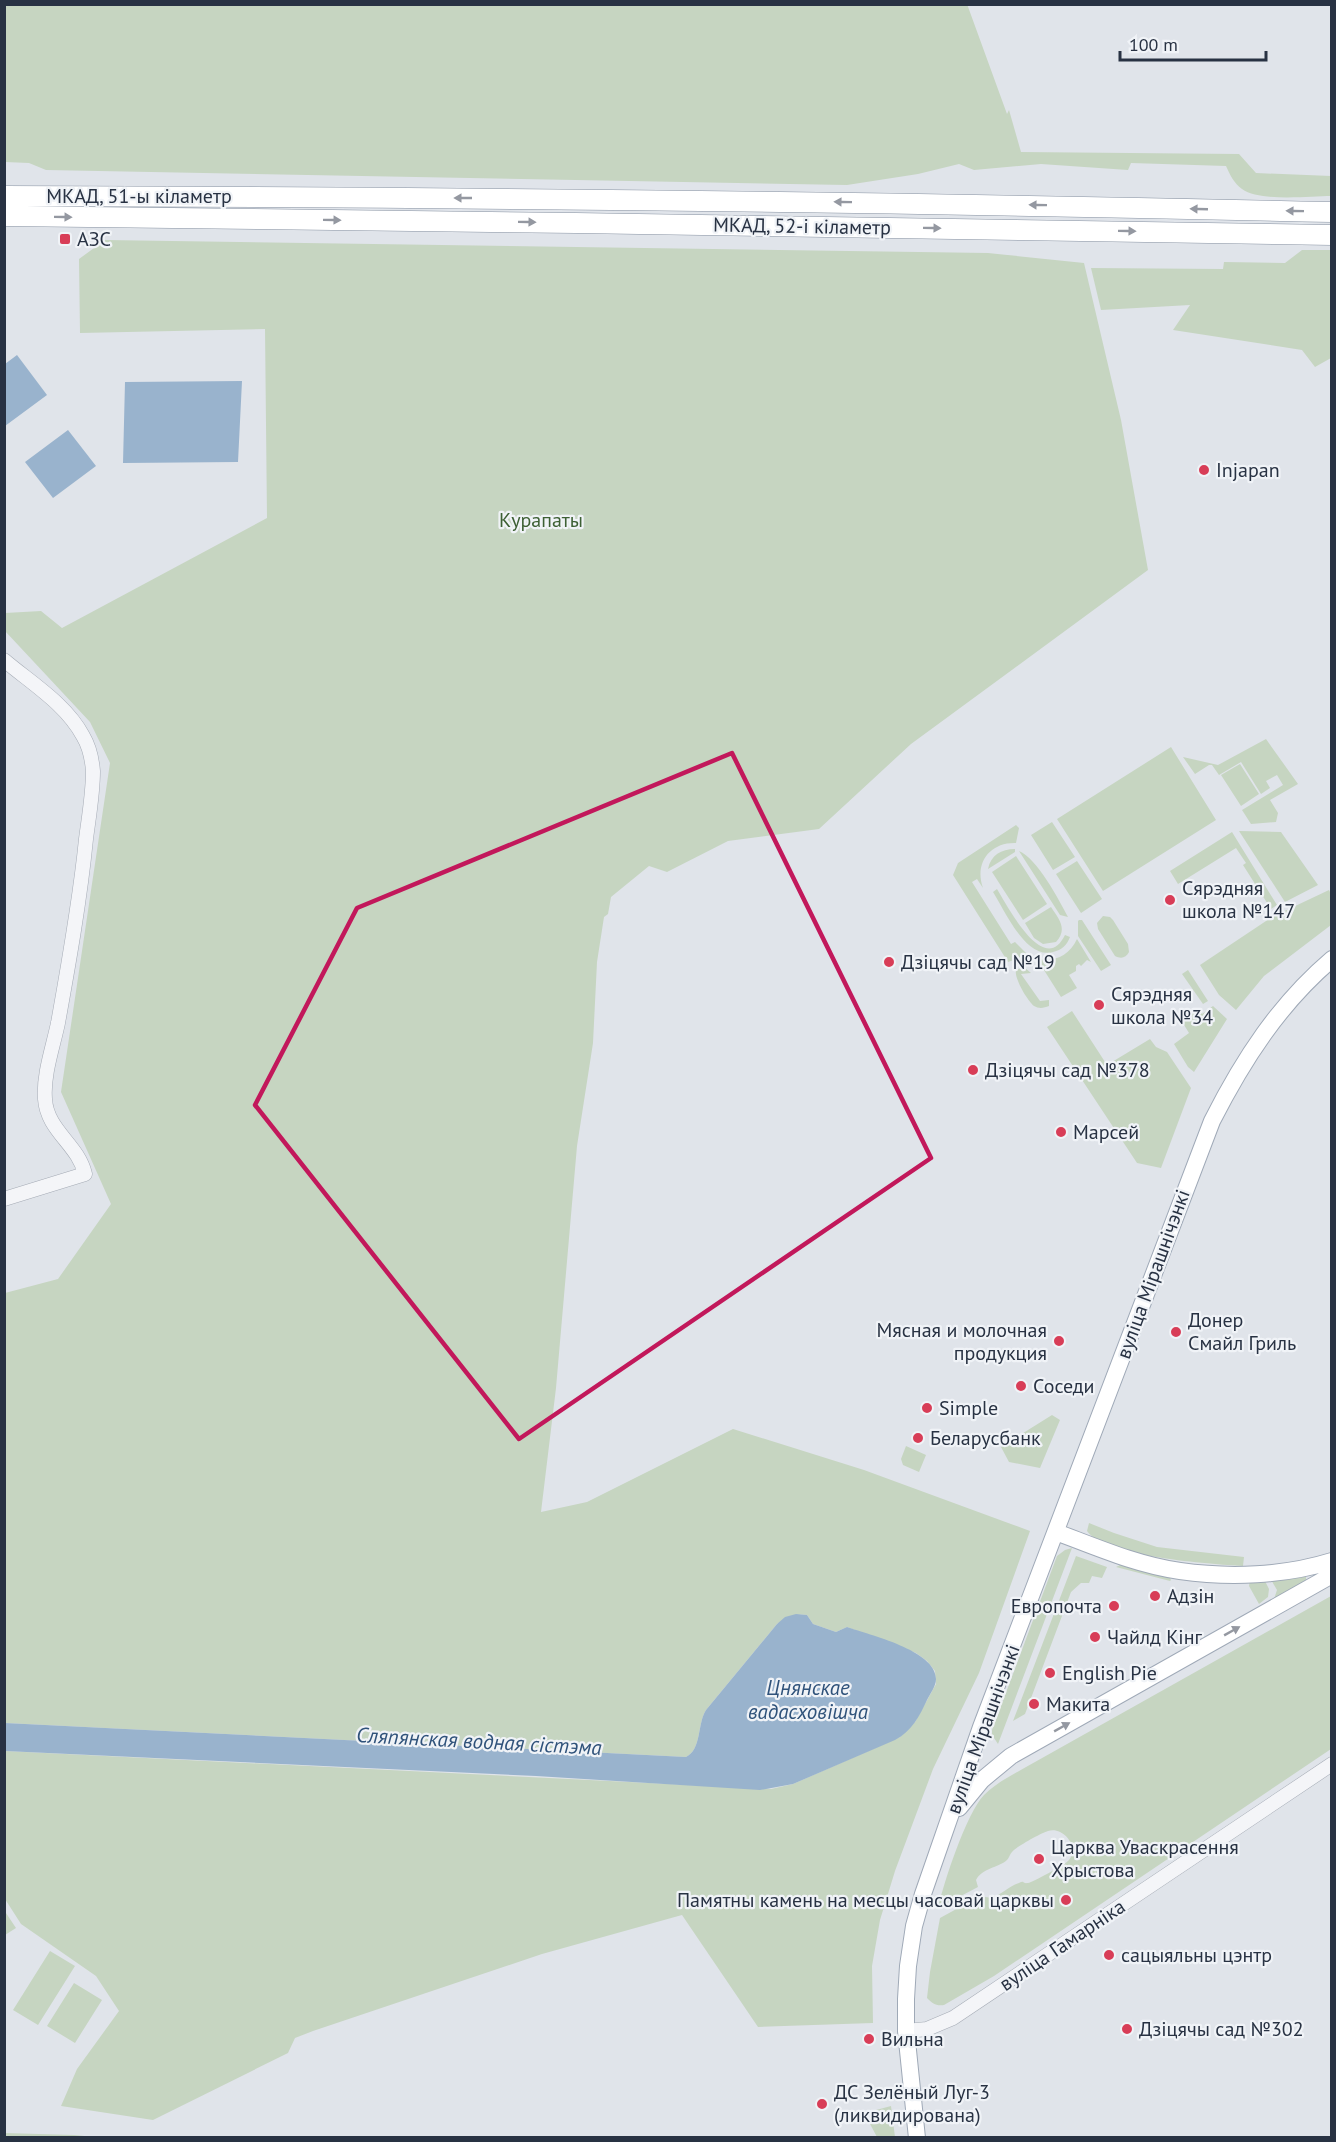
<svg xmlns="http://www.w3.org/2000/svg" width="1336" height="2142" font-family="'PT Sans',sans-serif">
<rect width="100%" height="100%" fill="#e0e4ea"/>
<path fill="#c6d5c1" d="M967 4 1007 114 1009 110 1021 152 1239 154 1256 173 1331 176V196C1309 196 1260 202 1242 189 1234 183 1230 175 1226 166L1131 163 1128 170 1041 164 974 170 959 164 918 174 847 185 46 170 29 163 5 162V5Z
M105 240 988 253 1084 263 1121 420 1148 570 911 744 819 829 728 841 667 872 649 866 611 897 608 914 604 917 597 962 593 1043 577 1146 556 1388 541 1512 587 1502 733 1429 864 1470 1030 1531 979 1673 933 1769 895 1871 880 1920 872 1966 873 2023 758 2027 682 1915 542 1954 313 2031 295 2038 288 2053 153 2120 61 2106 77 2069 119 2011 96 1976 21 1924 5 1899V1751L771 1789 793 1784 900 1737 915 1722 936 1684 935 1671 927 1661 916 1653 847 1627 836 1632 813 1624 807 1615C794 1613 787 1617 777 1624L706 1710C697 1724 702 1749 686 1757L5 1723V1293L58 1279 111 1204 61 1092 110 763 90 722 5 631V613L41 611 62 628 267 518 265 329 80 333 79 259Z
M1302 250H1331V358L1315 367 1302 350 1173 330 1190 305 1101 310 1091 268 1223 269 1224 262 1285 263Z
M1266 739 1298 784 1270 800 1278 813 1276 822 1251 824 1242 810 1283 785 1277 775 1266 781 1270 788 1261 794 1241 762 1219 775 1212 765H1209L1195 774 1183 757 1218 765Z
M1171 747 1216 820 1103 891 1057 819Z
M1240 764 1259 794 1241 806 1221 775Z
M1052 822 1075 857 1053 870 1031 835Z
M1016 825 1019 828 1016 843C990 842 974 863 983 888L977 879 972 882 1011 944 1015 942 1028 955 1008 962 953 875 958 863Z
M1239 831 1281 832 1318 885 1285 902Z
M1232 832 1277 905 1271 909 1243 865 1246 863 1236 848 1178 884 1170 871Z
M1015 849V852L988 869C991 855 1001 849 1015 849Z
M1019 851C1037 858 1059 900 1068 917L1060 915Z
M1016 856 1047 904 1023 920 992 872Z
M1077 861 1102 899 1081 913 1056 874Z
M997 889C1007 905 1044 978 1065 935L1070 937C1067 945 1062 950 1053 952 1026 960 1005 911 993 892Z
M1329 890 1331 894V925L1264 976 1236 1010 1219 995 1200 965 1272 917Z
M1051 907C1059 919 1068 929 1056 942L1043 944 1034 938 1025 923Z
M1103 916 1110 917 1113 920 1128 944 1129 952C1126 958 1121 959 1115 956L1098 929 1097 923Z
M1079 920H1082L1111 965 1101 971 1078 936V921Z
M1077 939 1091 962 1087 960 1081 966 1079 964 1076 966V971L1069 975 1077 988 1061 997 1037 959C1055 962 1069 956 1077 939Z
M1024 967 1031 973 1021 974 1040 1001 1049 1000V1006C1044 1008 1039 1009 1034 1006 1027 1000 1014 978 1016 970Z
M1188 970 1208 1001 1203 1004 1182 974Z
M1213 1006 1227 1019 1194 1072 1188 1067 1174 1044 1189 1033 1181 1020 1197 1008 1202 1014Z
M1072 1011 1107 1065 1150 1039 1156 1047 1167 1052 1191 1088 1161 1168 1137 1163 1047 1027Z
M1052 1415 1060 1420 1040 1468 1009 1462 1001 1447Z
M906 1446 926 1455 919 1472 903 1465 901 1459Z
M1089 1523 1114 1533 1157 1547 1244 1557 1243 1566C1210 1564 1106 1557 1087 1531Z
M1072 1548 998 1744 992 1735V1730L1057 1556 1065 1550Z
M1076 1556 1107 1567 1102 1578 1092 1576 1089 1583H1081L1071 1592 1025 1714 1013 1721Z
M1120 1565 1169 1576 1171 1580 1170 1581 1116 1567Z
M1306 1575V1581L1274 1599 1277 1590 1270 1578Z
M1250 1579 1265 1581 1269 1589 1268 1597 1259 1604 1249 1586Z
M1331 1596V1749L994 1976 944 2005C936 2006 933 2004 927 1998L930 1972 940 1918 982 1895C994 1904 1007 1886 1019 1883 1026 1880 1021 1884 1028 1883 1033 1882 1065 1865 1069 1860 1080 1847 1063 1826 1048 1831 1041 1833 1016 1847 1012 1852 1010 1854 1009 1858 1007 1860 998 1868 982 1868 976 1880L978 1887 938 1908C944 1882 966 1814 984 1795 998 1781 1018 1772 1035 1762Z
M4 1910 16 1928 5 1935H4Z
M50 1951 75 1966 38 2025 13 2010Z
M74 1983 102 2000 75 2043 47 2026Z
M891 2106 895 2137H877L870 2124V2116L876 2110Z
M4 2133 74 2135 95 2137H5Z"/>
<path fill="#99b3cd" d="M17 355 47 395 5 426V364Z
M242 381 238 462 123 463 125 382Z
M68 430 96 466 53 498 25 462Z
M796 1614 807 1615 813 1624 836 1632 847 1627C869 1635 936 1650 936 1679 936 1686 930 1694 927 1700 919 1717 912 1731 895 1740L793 1784 760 1790 536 1776 5 1751V1723L686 1757C702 1749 697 1724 706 1710L777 1624 785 1617Z"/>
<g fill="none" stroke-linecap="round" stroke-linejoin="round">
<defs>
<path id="minor" d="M4 660C31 683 66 704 83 736 89 746 92 759 93 771 93 793 89 816 86 839 80 900 69 962 58 1023 53 1047 43 1075 45 1099 47 1131 78 1144 85 1174L4 1199
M906 2031 927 2029 953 2018 1332 1764"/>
<path id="major" d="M1056 1532C1096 1547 1137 1565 1180 1571 1229 1578 1284 1576 1332 1561
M959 1808 982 1780 1011 1756 1332 1575
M917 2138 906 2031V1999L908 1966 914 1926 923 1894 981 1727 1212 1121C1243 1060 1279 1004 1332 959"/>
<path id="highway" d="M4 196C447 197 889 202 1332 212
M4 216 576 223 1332 235"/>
</defs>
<use href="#minor" stroke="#a5abb5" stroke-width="15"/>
<use href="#major" stroke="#9fa9b7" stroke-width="18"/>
<use href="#highway" stroke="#8792a2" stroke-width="21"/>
<use href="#minor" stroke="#f4f5f8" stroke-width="14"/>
<use href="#major" stroke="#fff" stroke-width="16"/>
<use href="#highway" stroke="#fff" stroke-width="20"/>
</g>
<defs><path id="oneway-solid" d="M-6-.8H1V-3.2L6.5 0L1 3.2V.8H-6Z" transform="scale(1.5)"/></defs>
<g fill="#9498a1">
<use href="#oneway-solid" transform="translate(463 198) rotate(-180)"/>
<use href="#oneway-solid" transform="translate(843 202) rotate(-179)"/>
<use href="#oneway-solid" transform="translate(1038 205) rotate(-179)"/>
<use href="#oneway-solid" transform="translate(1199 209) rotate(-178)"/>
<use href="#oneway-solid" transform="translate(1295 211) rotate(-179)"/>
<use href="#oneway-solid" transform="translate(63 217) rotate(1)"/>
<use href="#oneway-solid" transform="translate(332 220) rotate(1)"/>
<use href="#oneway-solid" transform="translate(527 222) rotate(1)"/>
<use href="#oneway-solid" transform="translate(932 228) rotate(1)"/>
<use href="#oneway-solid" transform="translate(1127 231) rotate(1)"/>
<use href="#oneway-solid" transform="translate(1232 1631) rotate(-29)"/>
<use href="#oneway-solid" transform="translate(1062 1727) rotate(-29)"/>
</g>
<path fill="none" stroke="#c2185b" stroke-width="4.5" stroke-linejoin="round" d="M732 753 931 1158 519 1439 255 1105 357 908Z"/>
<g fill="#d83d57" stroke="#f0f3f7" stroke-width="2">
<rect x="59" y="233" width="12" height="12" rx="3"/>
<circle cx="1204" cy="470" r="6"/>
<circle cx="1170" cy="900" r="6"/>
<circle cx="889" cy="962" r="6"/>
<circle cx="1099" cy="1005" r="6"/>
<circle cx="973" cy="1070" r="6"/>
<circle cx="1061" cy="1132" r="6"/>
<circle cx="1176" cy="1332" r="6"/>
<circle cx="1059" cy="1341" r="6"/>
<circle cx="1021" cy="1386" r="6"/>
<circle cx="927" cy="1408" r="6"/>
<circle cx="918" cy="1438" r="6"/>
<circle cx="1155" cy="1596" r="6"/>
<circle cx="1114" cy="1606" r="6"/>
<circle cx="1095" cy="1637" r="6"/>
<circle cx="1050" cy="1673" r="6"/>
<circle cx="1034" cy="1704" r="6"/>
<circle cx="1039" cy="1859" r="6"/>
<circle cx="1066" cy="1900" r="6"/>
<circle cx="1109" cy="1955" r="6"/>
<circle cx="1127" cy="2029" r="6"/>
<circle cx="869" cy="2039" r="6"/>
<circle cx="822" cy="2104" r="6"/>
</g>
<g text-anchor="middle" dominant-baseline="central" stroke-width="4.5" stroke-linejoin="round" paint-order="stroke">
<g font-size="20" fill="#283243" stroke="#f0f3f7">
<text x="139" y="196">МКАД, 51-ы кіламетр</text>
<text transform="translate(802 226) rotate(1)">МКАД, 52-і кіламетр</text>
<text transform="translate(1153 1274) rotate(-70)">вуліца Мірашнічэнкі</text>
<text transform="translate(983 1729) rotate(-70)">вуліца Мірашнічэнкі</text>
<text transform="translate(1062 1945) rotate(-34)">вуліца Гамарніка</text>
</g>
<g font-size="20" fill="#283243" stroke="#f0f3f7" text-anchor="start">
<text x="77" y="239">АЗС</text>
<text x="1216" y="470">Injapan</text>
<text x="1182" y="888">Сярэдняя<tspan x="1182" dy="23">школа №147</tspan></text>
<text x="901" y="962">Дзіцячы сад №19</text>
<text x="1111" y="994">Сярэдняя<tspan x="1111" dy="23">школа №34</tspan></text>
<text x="985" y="1070">Дзіцячы сад №378</text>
<text x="1073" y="1132">Марсей</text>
<text x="1188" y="1320">Донер<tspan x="1188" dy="23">Смайл Гриль</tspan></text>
<text x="1047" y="1330" text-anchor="end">Мясная и молочная<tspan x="1047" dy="23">продукция</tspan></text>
<text x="1033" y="1386">Соседи</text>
<text x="939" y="1408">Simple</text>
<text x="930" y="1438">Беларусбанк</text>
<text x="1167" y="1596">Адзін</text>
<text x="1102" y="1606" text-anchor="end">Европочта</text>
<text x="1107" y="1637">Чайлд Кінг</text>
<text x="1062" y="1673">English Pie</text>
<text x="1046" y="1704">Макита</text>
<text x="1051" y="1847">Царква Уваскрасення<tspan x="1051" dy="23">Хрыстова</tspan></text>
<text x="1054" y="1900" text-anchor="end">Памятны камень на месцы часовай царквы</text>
<text x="1121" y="1955">сацыяльны цэнтр</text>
<text x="1139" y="2029">Дзіцячы сад №302</text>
<text x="881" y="2039">Вильна</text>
<text x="834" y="2092">ДС Зелёный Луг-3<tspan x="834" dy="23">(ликвидирована)</tspan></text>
</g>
<g font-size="20" fill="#3d6034" stroke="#f0f3f7">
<text x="541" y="520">Курапаты</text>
</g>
<g font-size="21" font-style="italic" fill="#2f527a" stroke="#f0f3f7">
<text x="808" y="1687">Цнянскае<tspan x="808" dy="24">вадасховішча</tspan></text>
<text transform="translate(479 1741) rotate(3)">Сляпянская водная сістэма</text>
</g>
</g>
<rect width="1336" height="2142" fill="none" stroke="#283243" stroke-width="12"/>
<path d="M1120 51v9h146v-9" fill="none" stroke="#283243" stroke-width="3"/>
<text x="1129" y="51" font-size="18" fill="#283243" stroke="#f0f3f7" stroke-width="4.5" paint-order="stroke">100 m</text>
</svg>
